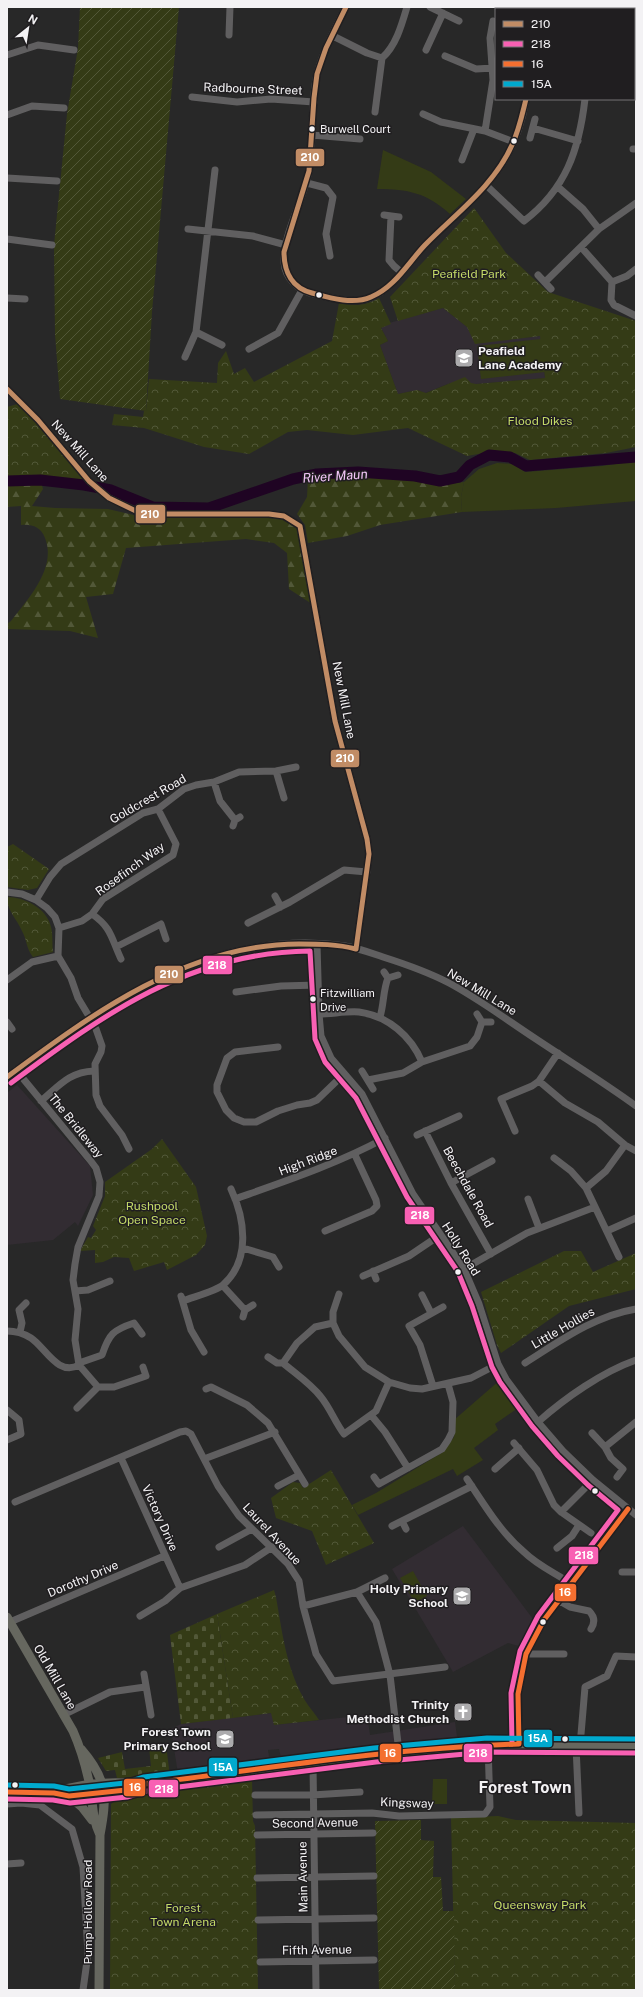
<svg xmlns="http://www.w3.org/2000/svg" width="643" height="1997" font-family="'Public Sans',sans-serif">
<defs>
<pattern id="forest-firs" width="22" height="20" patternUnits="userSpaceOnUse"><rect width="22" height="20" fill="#343b16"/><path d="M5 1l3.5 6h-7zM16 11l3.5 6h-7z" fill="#525838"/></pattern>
<pattern id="cemetery-stones" width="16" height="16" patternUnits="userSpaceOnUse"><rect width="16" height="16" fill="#343b16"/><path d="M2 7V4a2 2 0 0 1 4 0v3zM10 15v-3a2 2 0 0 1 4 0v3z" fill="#525838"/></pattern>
<pattern id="park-crowns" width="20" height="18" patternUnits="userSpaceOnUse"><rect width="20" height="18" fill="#343b16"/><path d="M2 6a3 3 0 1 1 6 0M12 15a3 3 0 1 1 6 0" fill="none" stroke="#525838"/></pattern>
<pattern id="garden-furrows" width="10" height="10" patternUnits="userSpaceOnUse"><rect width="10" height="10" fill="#343b16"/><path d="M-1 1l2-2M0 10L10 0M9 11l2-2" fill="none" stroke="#525838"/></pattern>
</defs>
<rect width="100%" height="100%" fill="#282828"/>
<path fill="#322c32" d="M443 308 467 327 475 343 541 336 545 378 476 384 450 383 425 393 417 390 398 394 380 345 388 341 381 328 389 323Z
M17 1085 90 1166 93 1195 78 1226 75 1222 53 1240 7 1245V1093Z
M463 1526 536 1623 522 1647 508 1643 453 1672 392 1569Z
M272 1713 274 1725 367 1715 370 1735 455 1722 458 1744 282 1762 279 1749 268 1750 270 1764 178 1774 171 1729 181 1724Z"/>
<path fill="#343b16" d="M383 150 431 172 466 199 450 214C427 193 408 189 377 189Z
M541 339 545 372 481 379 477 346Z
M636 461V501L556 508 462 512 461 497 464 482 479 469 497 463 513 464 525 472 602 466Z
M500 1380 518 1408 495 1424 498 1430 474 1448 483 1460 457 1476 453 1469 358 1515 352 1505 376 1493 443 1452 454 1437 455 1429 454 1420Z
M413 1571 427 1596 415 1603 400 1578Z
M433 1779H447V1804H432Z"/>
<path fill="url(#forest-firs)" d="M356 477 409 479 440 485 464 482 461 497 462 512 380 525 347 536 308 543 305 525 297 514 307 497 308 479Z
M40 479 43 489 32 506 55 508 108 509 142 517 275 516 295 525 300 535 312 604 289 589 287 553 274 543 246 539 126 548 113 594 86 597 98 638 70 631 7 629V624L11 621C28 599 57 568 45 538 41 527 32 524 21 525V506L7 507V483Z"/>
<path fill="url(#cemetery-stones)" d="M217 1614 233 1718 181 1724 170 1635Z
M166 1745 170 1776 117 1778 115 1770 106 1771 98 1758 122 1752 125 1769 151 1766 149 1748Z"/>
<path fill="url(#park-crowns)" d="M474 208 506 253 548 292 636 321V447L606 453 530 460 515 453 489 452 467 456 408 428 353 435 307 430 288 432 249 454 204 447 144 428 112 425 114 414 143 417 144 411H146L149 379 217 383 218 363 226 351 234 374 245 368 254 382 332 341 339 303C354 306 366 306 379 298L391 324 381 328 388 341 380 345 398 394 417 390 426 393 465 377 471 383 476 384 545 378 540 336 475 344 467 327 443 308 398 321 390 297Z
M21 403 89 483 47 477 7 480V407Z
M13 844 49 869 37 888 28 890 7 887V847Z
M7 897C24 897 47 908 51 927 53 934 52 944 53 952L33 957C26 948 27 940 22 931 17 919 7 911 7 897Z
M162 1139 196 1187 207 1236 205 1245 196 1255 167 1270 164 1262 134 1271 129 1258 114 1257 103 1262 95 1263V1250L80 1251 88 1237 91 1238 96 1230 93 1226 105 1196V1182L152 1149Z
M564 1251H581L593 1272 636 1253V1289L569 1306 501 1353 497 1345 481 1292Z
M331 1470 374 1543 326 1565 312 1531 276 1518 271 1498 293 1482 300 1483 303 1488Z
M274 1590 276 1597C282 1631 286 1666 303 1697 307 1705 314 1712 319 1720L274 1725 271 1713 233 1718 217 1614Z
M252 1780 253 1821 255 1826 258 1990H110L111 1804 119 1798 154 1793 178 1786Z
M498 1816 516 1820 636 1823V1990H455L451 1818Z"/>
<path fill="url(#garden-furrows)" d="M80 7H179L152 312 146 411 60 399 55 334 54 245 67 114 78 48Z
M421 1820V1840L434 1841 433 1877H441L443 1911H454L455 1990H379L375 1821Z"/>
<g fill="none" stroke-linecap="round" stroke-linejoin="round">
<path stroke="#1f0423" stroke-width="11" d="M7 481 40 480 84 485 111 490 153 507 209 508 293 479 317 474 358 472 415 476 440 481 459 477 470 465 489 455 510 457 526 466 636 457"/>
<path stroke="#605f60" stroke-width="7" d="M346 7C335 28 323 51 317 74 310 105 314 139 309 171 304 198 282 238 284 262 285 278 298 291 314 294 331 298 353 304 370 298 393 289 408 264 424 246 472 196 514 174 526 99
M430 7 459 21
M579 7V9
M521 9V7
M229 35 230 7
M333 36 367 53 382 58C396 46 402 24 407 7
M635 43 636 61
M426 50 443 13
M7 55 38 45 74 50
M445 56 476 69 493 68
M634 96H636
M192 97 237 102 271 99 314 102
M375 112 382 58
M423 114 441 122 485 131 514 142
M7 115 32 106 64 108
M533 128 578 141
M485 131 493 80 490 38 493 21
M312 135 360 139
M530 138 535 119
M633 149H636
M462 160 474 129
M7 178 57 181
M307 183 326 188 333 197 326 234 330 256
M487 186 524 221C566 189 579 150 585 99
M558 187 583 209 599 229
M384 215 399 217
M391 216 389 260 394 266 401 272
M188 229 253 236 286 245
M7 239 52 245
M581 247 612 282 611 300 614 305 636 316
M538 275 551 289
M545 282 599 229 636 203
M612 282 627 276 636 269
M7 298 25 299
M196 332 222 345
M249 349 278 333 302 290
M185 357 196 332 215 170
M7 389 38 420 89 481 109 498 142 514H269L284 516 300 526 335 721 367 839 369 854 356 949
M276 771 284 798
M214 782 220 801 235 820
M233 826 235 820 240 817
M7 892 22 894 36 900 47 908 55 917 59 928 58 956 71 978 78 998 90 1018
M275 896 281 907
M36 900 50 877 61 864 143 813 158 809 184 789 196 785 214 782 239 772 276 771 296 767
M92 914C112 928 111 938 121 959
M248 923 290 902 344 870 367 872
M59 928 82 921 92 914 103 899 173 855 176 844 158 809
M317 944 319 1014 321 1036 331 1058 362 1094 413 1194 464 1269 479 1304 498 1364 506 1379 538 1422 563 1451 593 1480 636 1515
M116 947 161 924 166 939
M388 978 398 975
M7 980 32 962 58 956
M236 992 281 986 318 985
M319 1014C332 1014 346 1011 359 1012 388 1016 411 1036 422 1062
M380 1017C384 1004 383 990 388 978L384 972
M7 1022 12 1029
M482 1022H491
M96 1029 102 1046 101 1052 95 1064 96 1095 100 1106 122 1135 129 1149
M278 1047 235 1052 227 1058 217 1085V1092L226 1110 234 1118 244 1122H256L278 1111 297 1105 310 1103 317 1100 344 1074
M16 1070 90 1160 96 1168 100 1182 99 1196 78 1247 75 1264 73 1280 78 1309 75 1340 79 1365
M362 1071 373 1089
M7 1077C105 1003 216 927 345 946 358 948 371 953 383 957 405 964 428 972 449 983 479 999 507 1020 536 1039 569 1061 603 1082 636 1106
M368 1080 403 1073 422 1062 470 1046 477 1037 482 1022 477 1014
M539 1081 565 1103 598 1122 625 1145 636 1151
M41 1101C59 1086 69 1072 94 1071
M425 1131 451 1183 491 1254
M515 1131 501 1099 532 1086 539 1081 558 1053
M417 1135 459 1116
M554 1158 571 1171 586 1188 619 1257
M451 1183 492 1161
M586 1188 606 1171 625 1145
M235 1199C286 1181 337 1164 385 1138
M528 1199 539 1228
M325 1231 372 1211 377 1206 376 1200 355 1155
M607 1231 636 1218
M243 1248 273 1257 279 1267
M464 1269 527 1233 595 1207
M373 1271 376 1279
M363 1276 409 1256 440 1235
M223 1286 245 1310 243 1317
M75 1291 88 1290 110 1281
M339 1294 333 1312V1323L339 1336 365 1367 389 1382 410 1388 422 1389 471 1378 498 1364
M422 1295 431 1313
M181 1296 191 1330 204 1352
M183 1301C193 1297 216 1291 223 1285 251 1260 245 1219 231 1189
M245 1310 253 1305
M7 1331C16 1331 23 1333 31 1338 45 1347 58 1377 79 1365
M20 1332 22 1323 19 1310 26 1303
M268 1357 277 1363H283C296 1374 311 1384 321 1397 330 1408 335 1422 344 1434L376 1411 389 1382
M79 1363 102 1355C109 1334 113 1330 134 1323L142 1334
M283 1363 297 1343 315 1327 333 1323
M525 1363C560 1341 594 1316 636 1309
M79 1365 98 1387H114L146 1376 143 1367
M433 1386 420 1345 409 1326 443 1307
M206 1389 211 1387 247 1405 268 1423 305 1484
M77 1408 98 1387
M7 1410 19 1420 21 1434 7 1440
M371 1415 385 1432 408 1468
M538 1422C565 1398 602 1372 636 1360
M592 1433 605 1447
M514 1443 537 1470 554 1505 561 1512 593 1480
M121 1458 180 1588
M204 1459 275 1432
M495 1469 519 1448
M374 1477 379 1484 442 1449 448 1440 452 1432 453 1402 448 1384
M617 1477 623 1469 611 1458 605 1447 636 1422
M467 1479C484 1504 500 1532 524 1552 537 1565 555 1573 570 1583
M278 1486 299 1475
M15 1502 180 1432 186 1431 191 1434 218 1486 239 1516 288 1564 299 1581 303 1606 316 1654 333 1681 445 1667
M561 1512 591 1533
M402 1521 406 1529
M392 1526 472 1486
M219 1547 252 1529
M557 1548 572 1536 579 1525
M622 1572H636
M357 1592 376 1622 390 1675 399 1752
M558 1600 570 1607 589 1611C595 1617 595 1623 591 1629
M303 1606 357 1592 385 1578
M140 1616 165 1601 180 1588 245 1565 272 1547
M10 1622 164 1556
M526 1654H564
M144 1674 151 1715
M63 1715 110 1692 145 1687
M519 1744 518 1694 526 1654 544 1620 628 1509
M576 1746 579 1813
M580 1746 585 1687 607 1676 616 1656 636 1657
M313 1763 316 1990
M255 1795H312L360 1792
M7 1804 21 1803 40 1805 72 1829 83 1867 88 1954 83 1990
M256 1815 372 1813 399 1816 485 1814 490 1807 488 1745
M257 1835 373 1833
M7 1864 21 1863
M257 1878 374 1876
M258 1920 374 1918
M260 1962 374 1960"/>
<path stroke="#66675f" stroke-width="9" d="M7 1617 73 1731C81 1749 86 1767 90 1786 93 1803 92 1819 100 1835
M81 1749C108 1780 107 1797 100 1835L99 1990
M7 1792 54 1793 69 1796 126 1790 145 1784 176 1780 375 1755 488 1745 636 1746
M55 1792C81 1784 112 1781 139 1784
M69 1796 82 1807 92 1820"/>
<defs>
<path id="bus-1" d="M346 7 326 48 317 74 314 98 309 171 284 252C284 272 292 288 312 293 330 298 353 305 371 297 395 287 408 263 425 245 455 214 494 186 512 145 519 130 522 115 526 99
M7 389 38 420 89 481 109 498 142 514H269L284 516 300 526 335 721 367 839 369 854 356 949
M7 1077C93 1013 188 944 299 944 318 944 337 944 356 949"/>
<path id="bus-2" d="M11 1083C104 1014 190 952 310 951L315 1039 325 1062 356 1098 407 1197 458 1272 472 1306 492 1367 500 1382 532 1426 558 1456 588 1485 618 1510 538 1616 520 1651 511 1693 512 1744
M7 1799 53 1800 70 1803 127 1797 147 1791 376 1762 488 1752 636 1753"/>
<path id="bus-3" d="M519 1744 518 1694 526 1654 544 1620 628 1509
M7 1792 54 1793 69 1796 126 1790 145 1784C269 1768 394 1748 519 1744"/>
<path id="bus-4" d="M7 1785 54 1786 69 1789 125 1783 144 1777 374 1748 487 1738 636 1739"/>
</defs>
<use href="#bus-1" stroke="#201e20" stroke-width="8"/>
<use href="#bus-2" stroke="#201e20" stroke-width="8"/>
<use href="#bus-3" stroke="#201e20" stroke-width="8"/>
<use href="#bus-4" stroke="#201e20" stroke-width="8"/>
<use href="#bus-1" stroke="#c18c65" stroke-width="5"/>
<use href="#bus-2" stroke="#f860b3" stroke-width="5"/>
<use href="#bus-3" stroke="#f46f30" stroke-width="5"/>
<use href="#bus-4" stroke="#00a9ce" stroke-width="5"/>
</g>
<defs>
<symbol id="school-square" viewBox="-11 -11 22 22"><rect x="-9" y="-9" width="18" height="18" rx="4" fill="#acabad" stroke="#201e20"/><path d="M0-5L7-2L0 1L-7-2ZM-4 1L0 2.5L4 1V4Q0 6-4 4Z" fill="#fff"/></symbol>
<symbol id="church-square" viewBox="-11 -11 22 22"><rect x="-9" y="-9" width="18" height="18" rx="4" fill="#acabad" stroke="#201e20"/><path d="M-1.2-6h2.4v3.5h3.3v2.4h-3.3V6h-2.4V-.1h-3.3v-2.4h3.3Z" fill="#fff"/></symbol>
</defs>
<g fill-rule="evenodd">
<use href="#school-square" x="453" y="347" width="22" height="22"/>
<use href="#school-square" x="451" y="1585" width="22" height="22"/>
<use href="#church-square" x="452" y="1701" width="22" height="22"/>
<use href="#school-square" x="214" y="1728" width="22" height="22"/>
</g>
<g fill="#f3f2f4" stroke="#201e20" stroke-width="1.5">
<circle cx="312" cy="129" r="3.5"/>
<circle cx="514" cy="141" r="3.5"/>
<circle cx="319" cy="295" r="3.5"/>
<circle cx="313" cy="999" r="3.5"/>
<circle cx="458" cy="1272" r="3.5"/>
<circle cx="595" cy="1491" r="3.5"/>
<circle cx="543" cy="1622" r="3.5"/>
<circle cx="565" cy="1739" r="3.5"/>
<circle cx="15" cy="1785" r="3.5"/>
</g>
<g text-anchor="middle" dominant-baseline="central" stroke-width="3" stroke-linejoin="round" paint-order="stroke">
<g font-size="11" fill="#f3f2f4" stroke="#201e20" text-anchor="start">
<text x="320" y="129">Burwell Court</text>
<text x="320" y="993">Fitzwilliam<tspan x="320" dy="14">Drive</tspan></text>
</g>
<g font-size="12" fill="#f3f2f4" stroke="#201e20">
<text transform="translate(253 89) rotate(2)">Radbourne Street</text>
<text transform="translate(80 451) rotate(48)">New Mill Lane</text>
<text transform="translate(344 700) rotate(79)">New Mill Lane</text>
<text transform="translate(148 799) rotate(-30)">Goldcrest Road</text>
<text transform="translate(130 869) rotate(-36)">Rosefinch Way</text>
<text transform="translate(482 992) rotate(31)">New Mill Lane</text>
<text transform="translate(76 1126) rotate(51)">The Bridleway</text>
<text transform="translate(308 1161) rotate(-21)">High Ridge</text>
<text transform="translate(468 1187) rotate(61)">Beechdale Road</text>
<text transform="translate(461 1249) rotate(58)">Holly Road</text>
<text transform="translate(563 1328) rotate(-30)">Little Hollies</text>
<text transform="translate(160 1518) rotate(66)">Victory Drive</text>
<text transform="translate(272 1534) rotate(47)">Laurel Avenue</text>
<text transform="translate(83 1579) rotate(-23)">Dorothy Drive</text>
<text transform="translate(55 1677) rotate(60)">Old Mill Lane</text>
<text transform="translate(407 1803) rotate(2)">Kingsway</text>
<text transform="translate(315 1823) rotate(-1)">Second Avenue</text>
<text transform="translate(303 1877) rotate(-91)">Main Avenue</text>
<text transform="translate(88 1912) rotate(-90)">Pump Hollow Road</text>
<text transform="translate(317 1950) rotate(-1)">Fifth Avenue</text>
</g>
<g font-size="12" fill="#c3d967" stroke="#201e20">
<text x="469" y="274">Peafield Park</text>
<text x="540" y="421">Flood Dikes</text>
<text x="152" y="1206">Rushpool<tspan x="152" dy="14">Open Space</tspan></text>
<text x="540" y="1905">Queensway Park</text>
<text x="183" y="1908">Forest<tspan x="183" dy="14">Town Arena</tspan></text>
</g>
<g font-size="12" font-weight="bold" fill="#f3f2f4" stroke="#201e20" text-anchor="end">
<text x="478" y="351" text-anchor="start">Peafield<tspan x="478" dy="14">Lane Academy</tspan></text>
<text x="448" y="1589">Holly Primary<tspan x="448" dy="14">School</tspan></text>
<text x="449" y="1705">Trinity<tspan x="449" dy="14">Methodist Church</tspan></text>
<text x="211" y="1732">Forest Town<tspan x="211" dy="14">Primary School</tspan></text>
</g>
<g font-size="13" font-style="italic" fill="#f4c6f9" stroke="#201e20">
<text transform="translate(335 476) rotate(-4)">River Maun</text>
</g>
<g font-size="16" font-weight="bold" fill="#f3f2f4" stroke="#201e20">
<text x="525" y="1787">Forest Town</text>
</g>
</g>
<g stroke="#201e20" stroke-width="1.5">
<rect x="295" y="148" width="30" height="19" rx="4" fill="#c18c65"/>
<rect x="135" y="504" width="31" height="20" rx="4" fill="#c18c65"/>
<rect x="330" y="749" width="30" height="19" rx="4" fill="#c18c65"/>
<rect x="202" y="955" width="31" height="20" rx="4" fill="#f860b3"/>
<rect x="154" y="965" width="30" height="19" rx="4" fill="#c18c65"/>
<rect x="404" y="1206" width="31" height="19" rx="4" fill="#f860b3"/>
<rect x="568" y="1546" width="31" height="19" rx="4" fill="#f860b3"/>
<rect x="554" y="1583" width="23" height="19" rx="4" fill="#f46f30"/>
<rect x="523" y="1729" width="30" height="19" rx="4" fill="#00a9ce"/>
<rect x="463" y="1743" width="30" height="20" rx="4" fill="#f860b3"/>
<rect x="379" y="1743" width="23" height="20" rx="4" fill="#f46f30"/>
<rect x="208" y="1757" width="30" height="20" rx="4" fill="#00a9ce"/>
<rect x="123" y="1778" width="23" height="19" rx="4" fill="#f46f30"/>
<rect x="148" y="1779" width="31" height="19" rx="4" fill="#f860b3"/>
</g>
<g font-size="11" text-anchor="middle" font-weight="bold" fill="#fff">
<text x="310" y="161">210</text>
<text x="150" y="518">210</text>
<text x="345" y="762">210</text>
<text x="217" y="969">218</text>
<text x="169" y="978">210</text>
<text x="420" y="1219">218</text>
<text x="584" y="1559">218</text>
<text x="565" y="1596">16</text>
<text x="538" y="1742">15A</text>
<text x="478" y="1757">218</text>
<text x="390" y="1757">16</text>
<text x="223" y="1771">15A</text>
<text x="135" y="1791">16</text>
<text x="164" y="1793">218</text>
</g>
<rect width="643" height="1997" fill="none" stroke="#f3f2f4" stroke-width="16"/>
<rect x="495" y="8" width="140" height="92" fill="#201e20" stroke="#747375"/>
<rect x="503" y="21" width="20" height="6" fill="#c18c65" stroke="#747375"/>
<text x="531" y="28" font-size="12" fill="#f3f2f4">210</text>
<rect x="503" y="41" width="20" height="6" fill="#f860b3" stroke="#747375"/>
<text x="531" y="48" font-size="12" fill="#f3f2f4">218</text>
<rect x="503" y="61" width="20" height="6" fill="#f46f30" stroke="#747375"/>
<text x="531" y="68" font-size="12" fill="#f3f2f4">16</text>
<rect x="503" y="81" width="20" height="6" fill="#00a9ce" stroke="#747375"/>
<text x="531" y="88" font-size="12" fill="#f3f2f4">15A</text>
<g transform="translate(28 28) rotate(30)" stroke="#201e20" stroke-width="3" paint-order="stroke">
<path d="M0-3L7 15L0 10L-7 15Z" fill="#f3f2f4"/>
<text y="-6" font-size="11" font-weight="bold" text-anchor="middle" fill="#f3f2f4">N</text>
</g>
</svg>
